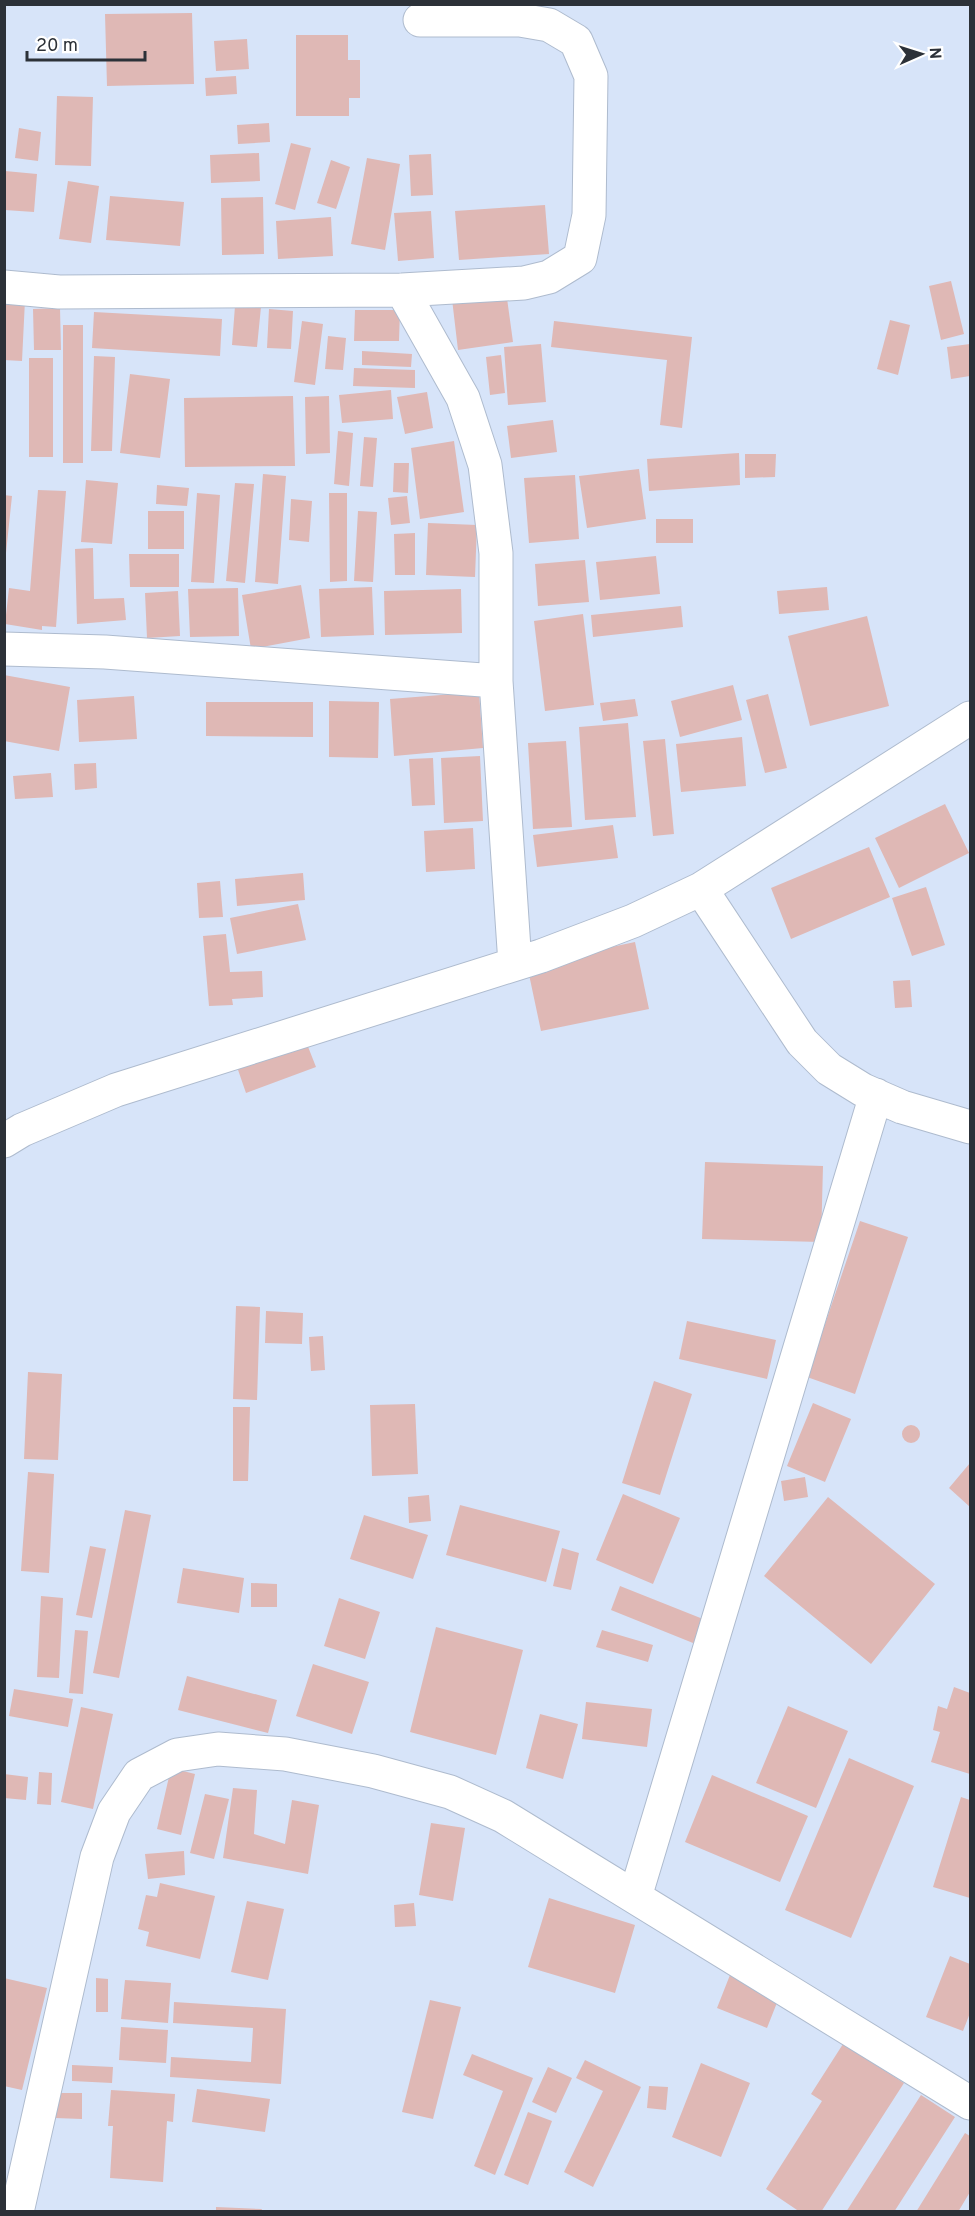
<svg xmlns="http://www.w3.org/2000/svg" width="975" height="2216" font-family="Overpass,sans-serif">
<rect width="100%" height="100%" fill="#d7e4f9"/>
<path fill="#dfb8b5" d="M192 13 194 84 107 86 105 14Z
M296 35H348V60H360V98H349V116H296Z
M247 39 249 69 216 71 214 41Z
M236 76 237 94 206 96 205 78Z
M57 96 93 97 91 166 55 165Z
M269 123 270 142 238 144 237 125Z
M19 128 41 132 38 161 15 158Z
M291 143 311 148 295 210 275 204Z
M259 153 260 181 211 183 210 155Z
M431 154 433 195 411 196 409 155Z
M367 158 400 164 385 250 351 244Z
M331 160 350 167 336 209 317 203Z
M5 171 37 174 34 212 5 210Z
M68 181 99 186 91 243 59 239Z
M110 196 184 202 180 246 106 240Z
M263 197 264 254 222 255 221 198Z
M545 205 549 254 459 260 455 211Z
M431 211 434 258 398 261 394 213Z
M331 217 333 256 278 259 276 221Z
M951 281 964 334 941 340 929 286Z
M506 291 513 342 458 350 452 299Z
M4 299 25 300 22 361 4 360Z
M235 306 261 307 257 347 232 345Z
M60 308 61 350H34L33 309Z
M269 309 293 311 291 349 267 348Z
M355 310H400L399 341H354Z
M94 312 222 319 220 356 92 348Z
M890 320 910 325 898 375 877 369Z
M302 321 323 324 315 385 294 382Z
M554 321 692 337 682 428 660 425 667 360 551 347Z
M63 325H83V463H63Z
M328 336 346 338 343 370 325 369Z
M541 344 546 402 508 405 504 347Z
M970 344V376L951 379 947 347Z
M362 351 412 354 411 367 362 365Z
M501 355 505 393 490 395 486 357Z
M94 356 115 357 112 451H91Z
M29 358H53V457H29Z
M354 368 415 370V388L353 386Z
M130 374 170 379 160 458 120 453Z
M391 390 393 419 342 423 339 395Z
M427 392 433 428 405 434 397 397Z
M293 396 295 466 185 467 184 398Z
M329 396 330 453 306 454 305 397Z
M553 420 557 452 511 458 507 426Z
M338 431 353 433 349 486 334 484Z
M364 437 377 438 373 487 360 486Z
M454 441 464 512 420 519 411 448Z
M739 453 740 485 649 491 647 459Z
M745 454H776L775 477 745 478Z
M394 463H409L408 493 393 492Z
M639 469 646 519 587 528 579 476Z
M263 474 286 476 278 584 255 582Z
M575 475 579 539 529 543 524 478Z
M86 480 118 483 112 544 81 542Z
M235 483 254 484 245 583 226 581Z
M157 485 189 488 187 506 156 504Z
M38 490 66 491 56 627 42 626V630L5 624 9 588 30 591Z
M197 493 220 495 214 583 191 582Z
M329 493H347V581L330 582Z
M4 495 12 496 6 553H4Z
M407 496 410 523 391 525 388 498Z
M291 499 312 501 309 542 289 540Z
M148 511H184V549H148Z
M358 511 377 512 373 582 354 581Z
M656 519H693V543H656Z
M428 523 477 525 475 577 426 575Z
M415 533V575H395L394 534Z
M93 548 94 599 124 598 126 620 77 624 75 549Z
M129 554H179V587H130Z
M656 556 660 594 600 600 596 562Z
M585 560 589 602 538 606 535 564Z
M301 585 310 638 251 649 242 595Z
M372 587 374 635 321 637 319 589Z
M827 587 829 610 779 614 777 591Z
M238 588 239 636 190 637 188 589Z
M461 589 462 633 385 635 384 591Z
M178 591 180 636 147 638 145 593Z
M681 606 683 627 593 637 591 615Z
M583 614 594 705 545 711 534 621Z
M867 616 889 706 810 726 788 636Z
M4 675 70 687 59 751 4 741Z
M733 685 742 720 680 737 671 701Z
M479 692 483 748 394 756 390 699Z
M768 694 787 768 765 773 746 700Z
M134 696 137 739 79 742 77 700Z
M635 699 638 716 603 721 600 703Z
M329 701 379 702 378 758 329 757Z
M206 702H313V737L206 736Z
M628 723 636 817 585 820 579 727Z
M742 737 746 786 681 792 676 744Z
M665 739 674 834 653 836 643 741Z
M566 741 572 827 533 829 528 743Z
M480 756 483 821 444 823 441 758Z
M433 758 435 805 412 806 409 759Z
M96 763 97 788 75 790 74 764Z
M51 773 53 797 15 799 13 776Z
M945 804 969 853 899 888 875 838Z
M613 825 618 858 537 867 533 835Z
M473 828 475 869 426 872 424 831Z
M869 847 890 897 791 939 771 888Z
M303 873 305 900 237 906 235 879Z
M220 881 223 917 199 918 197 883Z
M926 887 945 945 912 956 892 898Z
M298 904 306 940 237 954 230 918Z
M226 934 230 972 262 971 263 997 232 999 233 1005 209 1006 203 936Z
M635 942 649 1009 541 1031 527 965Z
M910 980 912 1007 895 1008 893 981Z
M305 1039 316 1067 246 1093 236 1064Z
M705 1162 823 1166 821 1242 702 1239Z
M860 1221 908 1237 855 1394 807 1377Z
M236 1306 260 1307 257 1400 233 1399Z
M266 1311 303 1313 302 1344 265 1343Z
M687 1321 776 1340 767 1379 679 1359Z
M323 1336 325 1370 311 1371 309 1337Z
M28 1372 62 1374 58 1460 24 1459Z
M654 1381 692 1394 660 1495 622 1483Z
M813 1403 851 1419 825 1482 787 1466Z
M415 1404 418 1474 372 1476 370 1405Z
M233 1407H250L248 1481H233Z
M902 1434a9 9 0 1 1 18 0a9 9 0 1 1-18 0Z
M970 1463V1507L949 1488Z
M28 1472 54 1474 49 1573 21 1571Z
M805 1477 808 1497 784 1501 781 1481Z
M623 1494 680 1518 653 1584 596 1560Z
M429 1495 431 1521 409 1523 408 1497Z
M828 1497 935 1584 871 1664 764 1576Z
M460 1505 560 1531 546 1582 446 1555Z
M125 1510 151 1515 119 1678 93 1673Z
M364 1515 428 1535 413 1579 350 1559Z
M90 1546 106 1549 92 1618 76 1615Z
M562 1548 579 1553 571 1590 553 1586Z
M183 1568 244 1578 239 1613 177 1603Z
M251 1583 277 1584V1607H251Z
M620 1586 708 1621 698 1645 611 1610Z
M41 1596 63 1598 59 1678 37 1677Z
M339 1598 380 1612 365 1659 324 1646Z
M436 1627 523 1650 496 1755 410 1732Z
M75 1630 88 1631 83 1694 69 1693Z
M602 1630 653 1645 648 1662 596 1647Z
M313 1664 369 1682 352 1734 296 1716Z
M187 1676 277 1700 268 1733 178 1710Z
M954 1687 970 1693V1774L931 1762 940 1732 933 1730 938 1706 947 1709Z
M14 1689 73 1699 68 1727 9 1716Z
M586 1702 652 1709 647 1747 582 1739Z
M788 1706 848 1731 816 1808 756 1783Z
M81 1707 113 1714 93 1809 61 1802Z
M540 1714 578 1724 563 1779 526 1768Z
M849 1758 914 1786 851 1938 785 1910Z
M171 1768 195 1774 181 1835 157 1829Z
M39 1772 52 1773 51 1805 37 1804Z
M4 1774 28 1777 26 1800 4 1798Z
M712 1775 808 1816 780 1882 685 1842Z
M233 1788 257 1790 254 1834 285 1844 292 1800 319 1805 308 1874 223 1858Z
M205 1794 229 1799 214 1859 190 1853Z
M961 1797 970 1800V1898L933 1887Z
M431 1823 465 1828 453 1901 419 1895Z
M184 1851 185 1875 148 1879 145 1854Z
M160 1883 215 1896 200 1959 146 1946 149 1932 138 1929 146 1895 157 1897Z
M549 1898 635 1925 615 1993 528 1967Z
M247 1901 284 1909 268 1980 231 1972Z
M414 1903 416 1926 395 1927 394 1905Z
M950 1956 970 1964V2013L963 2031 926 2017Z
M730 1975 780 1995 767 2028 717 2008Z
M4 1978 47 1988 22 2090 4 2086Z
M96 1978 108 1979V2012H96Z
M125 1980 171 1983 168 2023 121 2019Z
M430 2000 461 2007 433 2119 402 2112Z
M174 2002 286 2009 281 2084 170 2077 171 2057 251 2062 253 2028 173 2023Z
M121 2027 168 2030 166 2063 119 2060Z
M843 2044 904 2083 821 2212H800L766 2189 822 2101 811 2094Z
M472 2054 533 2078 495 2175 474 2166 503 2091 463 2075Z
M585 2060 641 2087 593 2187 564 2172 603 2091 576 2078Z
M701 2063 750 2083 721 2157 672 2137Z
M72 2065 113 2067 112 2083 72 2081Z
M548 2067 572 2078 556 2113 532 2102Z
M649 2086 668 2087 666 2110 647 2108Z
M197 2089 270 2099 265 2132 192 2122Z
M111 2090 175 2094 173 2122 167 2121 163 2182 110 2178 113 2126H108Z
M55 2093H82V2119L55 2118Z
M921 2095 955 2117 894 2212H846Z
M528 2112 552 2121 528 2185 504 2175Z
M965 2133 970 2136V2192L958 2212H916Z
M216 2207 262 2209 261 2212H216Z"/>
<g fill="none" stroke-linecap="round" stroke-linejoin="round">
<defs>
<path id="minor" d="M4 287 59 292 402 290 524 283 549 277 580 258 589 215 591 76 576 41 549 25 520 20H420
M402 290 463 398 485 465 496 553V681L515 964
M4 649 105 652 496 681
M701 889 802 1042 829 1069 863 1090 902 1107 970 1127
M4 1141 22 1130 116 1090 541 956 633 921 701 889 970 718
M635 1897 876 1095
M17 2212 97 1857 114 1812 139 1775 177 1755 218 1749 285 1754 373 1771 450 1792 503 1816 970 2103"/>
</defs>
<use href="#minor" stroke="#aebbce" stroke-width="35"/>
<use href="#minor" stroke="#fff" stroke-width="33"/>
</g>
<rect width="975" height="2216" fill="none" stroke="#2c3138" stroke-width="12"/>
<g transform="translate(921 54) rotate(87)" stroke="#ffffff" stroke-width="4.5" paint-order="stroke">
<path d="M0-4.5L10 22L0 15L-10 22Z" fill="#2c3138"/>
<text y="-9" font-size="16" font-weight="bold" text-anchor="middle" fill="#2c3138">N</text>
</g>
<path d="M27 51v9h118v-9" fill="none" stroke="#2c3138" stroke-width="3"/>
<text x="36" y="51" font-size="18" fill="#2c3138" stroke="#ffffff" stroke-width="4.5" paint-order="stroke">20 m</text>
</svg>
